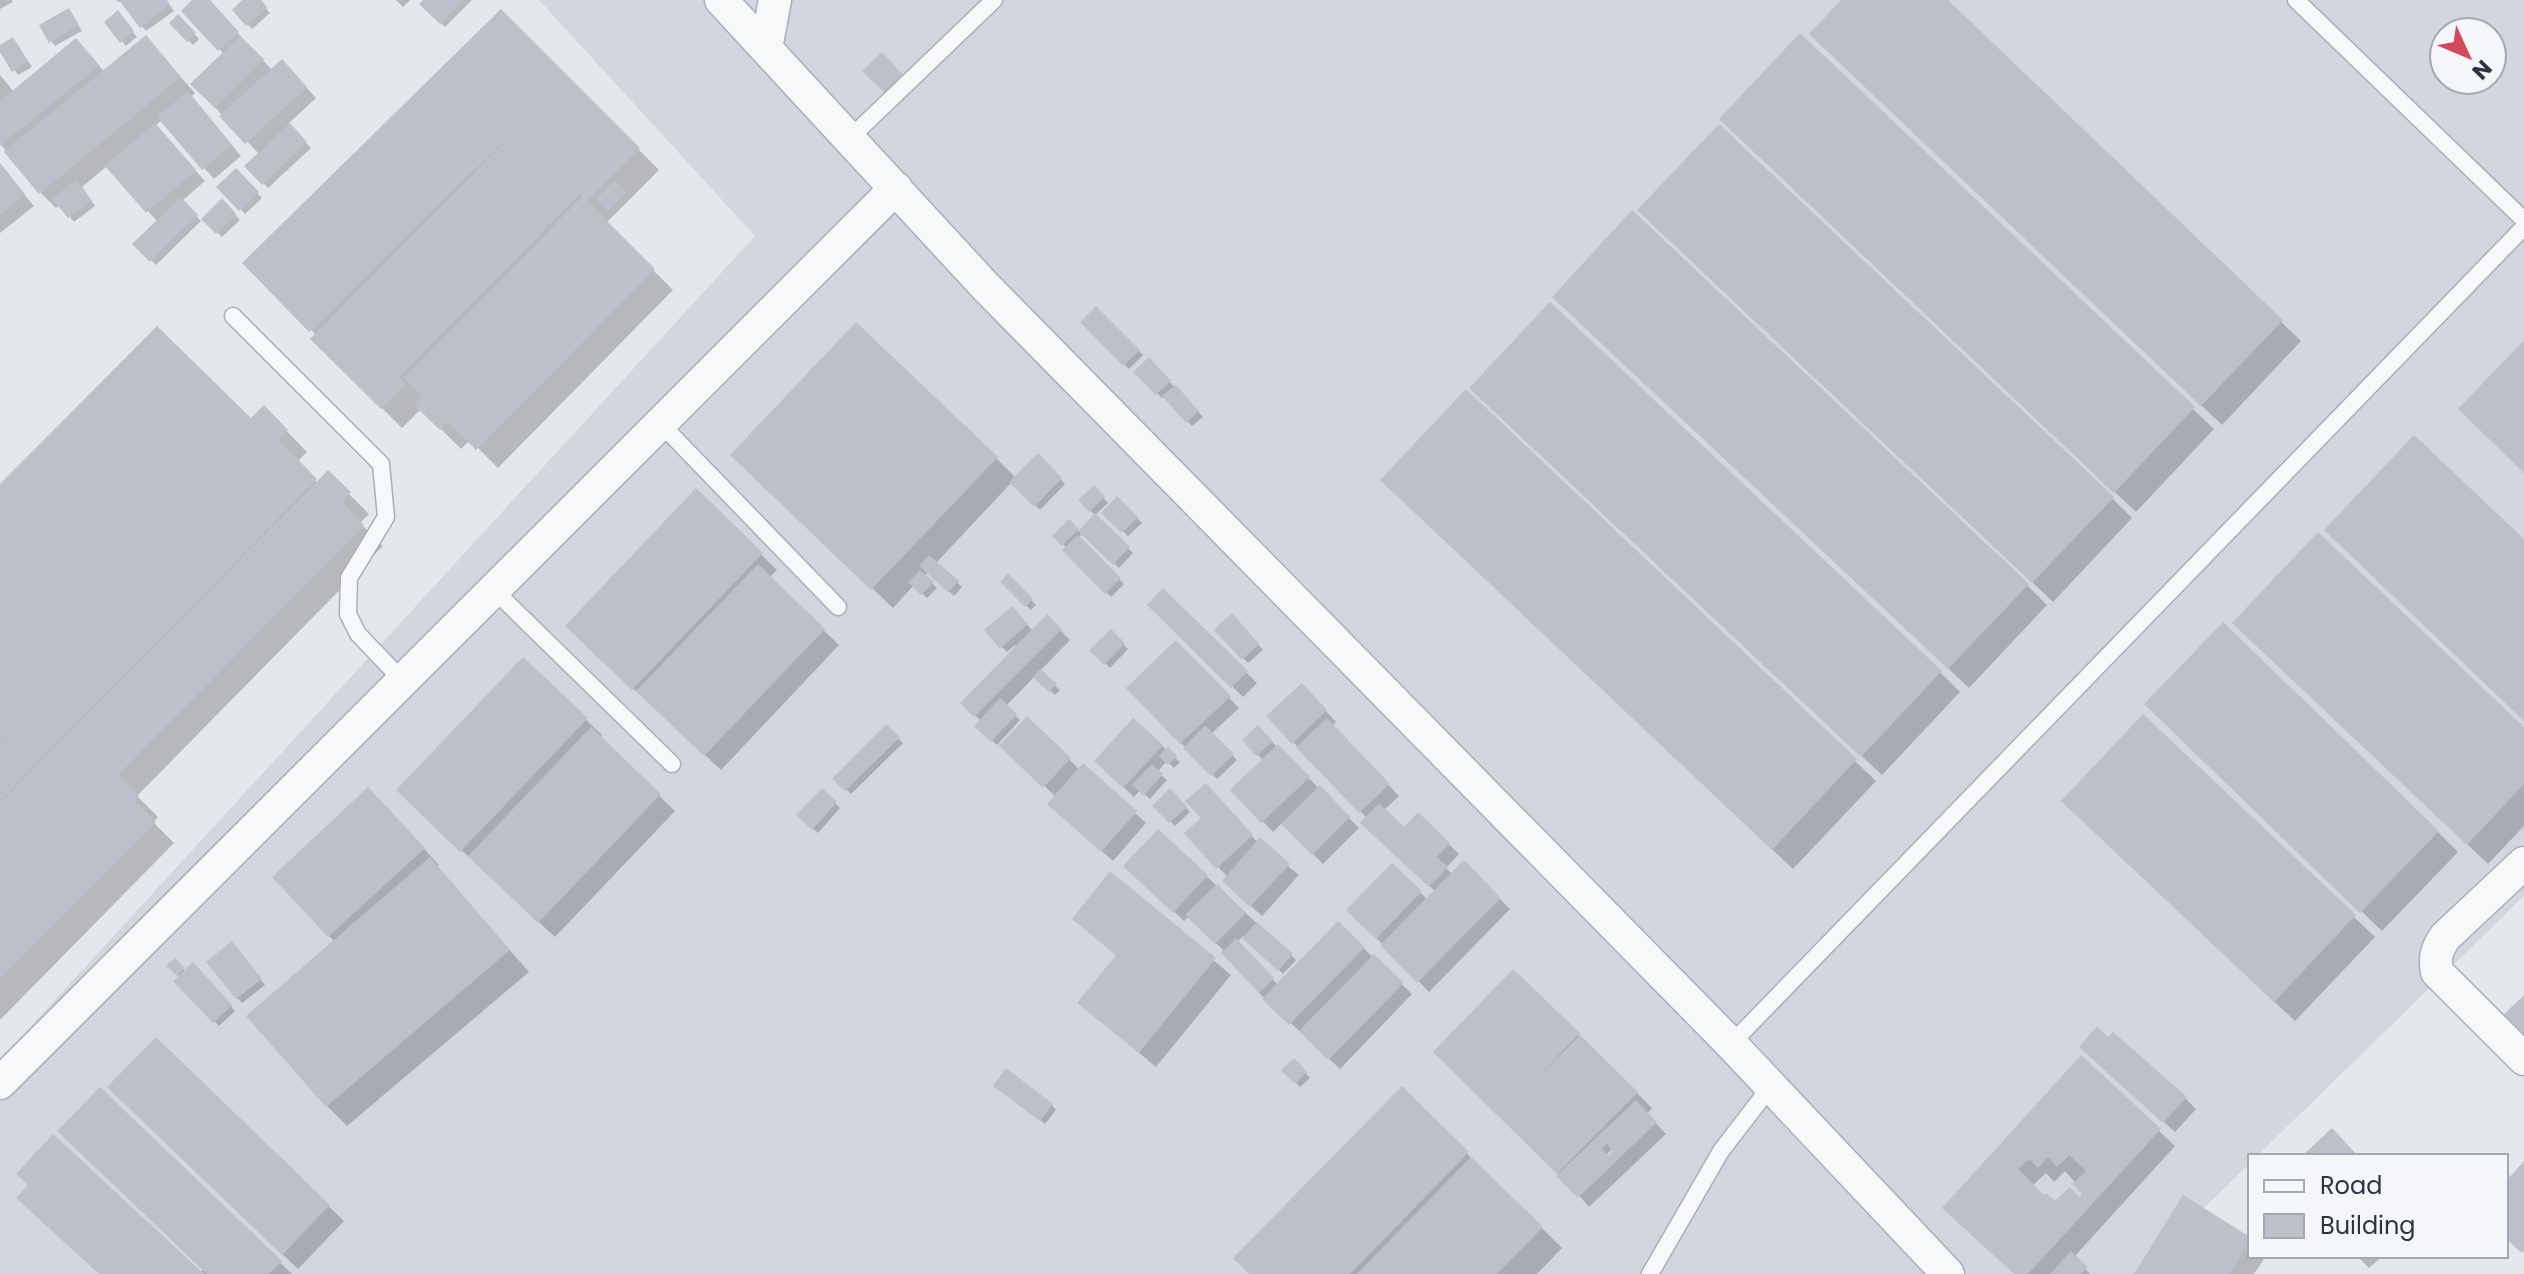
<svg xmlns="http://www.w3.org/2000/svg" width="2524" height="1274" font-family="Poppins,sans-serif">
<rect width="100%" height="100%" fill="#e4e7ec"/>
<path fill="#d2d6de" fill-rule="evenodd" d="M539 0H2524V896L2257 1156H2250V1163L2136 1274H0V1060L755 236ZM2444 32H2492V80H2444Z"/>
<path fill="#0003" fill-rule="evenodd" d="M0 0H12L13 2 0 9Z
M116 0H166L174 11 146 31 122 1 119 2Z
M195 0H207L272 70 292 72 316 98 288 124 311 148 268 188 247 166 260 155 193 84 224 54 184 11Z
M245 0H259L270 13 252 29 234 10Z
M396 0H410L403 7Z
M426 0H472L445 27 422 4Z
M1844 0H1945L2301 341 2222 425 1832 54Z
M69 10 82 31 55 46 51 41Z
M501 11 659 170 606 223 673 290 498 468 470 440 461 449 421 409 402 428 313 339 316 335 245 263Z
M178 17 199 39 193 45 172 23Z
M122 18 137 37 126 46 107 22Z
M1800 36 2214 429 2136 512 1742 139Z
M146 38 195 93 191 97 241 156 214 179 162 120 155 126 205 181 182 201 201 221 156 265 135 244 158 222 107 166 82 187 95 206 74 222 60 205 56 208 41 193 0 144V75L14 92 87 51 104 72Z
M17 44 32 67 18 75 0 48Z
M0 165 34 206 0 233Z
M236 171 262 198 245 214 219 187Z
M222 201 240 220 222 237 204 219Z
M1660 230 2112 498 2132 518 2053 602Z
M1096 308 1143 355 1129 369 1083 322Z
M1574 317 2027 585 2047 605 1969 688Z
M1149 360 1203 417 1192 426 1165 396 1162 398 1136 372Z
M1466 392 1876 781 1793 869 1403 500Z
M264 408 307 452 297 462 318 483 328 473 369 514 360 523 383 546 137 796 158 817 153 822 174 843 0 1020V486L252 420Z
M1492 408 1940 672 1960 692 1882 775Z
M1038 456 1065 484 1040 510 1012 482 936 563 962 587 954 596 928 572 924 576 937 588 927 598 914 585 893 608 753 475 996 458 1016 478Z
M1094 488 1108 503 1095 515 1080 500Z
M696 491 777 570 769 578 839 645 721 770 583 642Z
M1117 499 1142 523 1128 536 1104 513Z
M1095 516 1133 553 1119 568 1083 533 1078 538 1124 584 1111 597 1065 550 1067 548 1055 536 1069 522 1079 532Z
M1008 576 1036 605 1031 610 1003 582Z
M1163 591 1257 683 1243 697 1150 605Z
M1012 608 1033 631 1047 617 1070 640 1040 671 1060 690 1055 695 1035 676 1006 706 1020 720 997 745 977 726 981 721 963 703 1017 647 1015 645 1007 652 987 631Z
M1232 616 1263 650 1248 663 1217 630Z
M1111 632 1128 649 1110 668 1092 650Z
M1176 642 1239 708 1211 734 1237 760 1217 779 1181 743Z
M2255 643 2524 730V826L2488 864Z
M1301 685 1336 722 1332 726 1399 796 1384 810 1404 829 1418 815 1459 854 1446 868 1453 875 1464 863 1510 909 1429 992 1349 910 1392 865 1428 900 1436 892 1373 833 1367 818 1293 742Z
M2143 717 2375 937 2295 1021 2083 821Z
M1027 719 1080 770 1083 766 1146 823 1113 861 1060 814 1056 797 1002 746Z
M586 720 602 735 599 738 675 811 555 937 414 806Z
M1133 720 1180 762 1174 768 1167 761 1157 772 1167 780 1150 799 1140 790 1134 797 1096 761Z
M2166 724 2438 832 2458 852 2382 931Z
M886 727 903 743 851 794 835 779Z
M1258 728 1359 828 1323 864 1282 823 1273 832 1233 790 1264 761 1245 741Z
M822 791 840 808 818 833 799 815Z
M1170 791 1190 812 1175 826 1155 806Z
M1216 796 1258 843 1299 875 1262 916 1235 891 1228 877 1218 867 1204 818Z
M384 805 439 865 437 867 529 972 347 1126 327 1106 335 942 274 877Z
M1158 831 1296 960 1283 974 1243 936 1237 942 1278 985 1338 924 1412 994 1340 1069 1265 999 1223 953 1225 952 1189 916 1184 921 1136 876Z
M1110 874 1231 975 1156 1067 1080 1003 1118 957 1074 918Z
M237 949 265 985 242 1003 237 998Z
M175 961 186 972 193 965 235 1011 219 1026 176 981 180 977 169 966Z
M1578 1034 1652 1108 1647 1114 1666 1134 1589 1207 1561 1175 1436 1052ZM1612 1149 1615 1152 1610 1160 1605 1156Z
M156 1040 344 1221 298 1269 125 1103Z
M2092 1057 2185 1098 2196 1109 2175 1132Z
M2081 1058 2175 1146 2074 1257 2090 1274H2015L1960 1224ZM2065 1171 2085 1194 2080 1199 2055 1204 2032 1186 2046 1173 2054 1182Z
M1294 1060 1310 1078 1300 1087 1284 1070Z
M100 1089 292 1274H101L200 1273 203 1270 60 1131Z
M1402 1089 1562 1248 1537 1274H1251Z
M1000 1090 1052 1105 1056 1110 1045 1124Z
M2250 1240V1256H2266L2254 1274H2136Z
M2357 1256H2383L2369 1268Z"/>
<path fill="#bbc0ca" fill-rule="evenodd" d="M119 0H167L170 5 140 28Z
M192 0H210L239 32 218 51 181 11Z
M242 0H261L267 7 246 26 232 10Z
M423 0H463L440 24 419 4Z
M1841 0H1948L2283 320 2201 406 1809 34Z
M69 8 79 25 49 43 39 25Z
M501 9 640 148 587 201 655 269 476 450 448 422 440 430 414 405 422 397 404 378 583 196 580 194 399 377 406 384 381 409 310 339 545 101 309 332 242 263Z
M118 10 134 31 120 43 104 22Z
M178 14 196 33 187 42 169 23Z
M1800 33 2195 407 2114 493 1719 119Z
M146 35 181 77 39 194 4 152Z
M240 36 264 59 215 108 190 84Z
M13 37 28 62 12 72 0 52V45Z
M76 38 99 65 0 146V101Z
M882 52 903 75 885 93 862 71Z
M282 59 307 87 245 144 219 116Z
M188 91 232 145 202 170 157 117Z
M155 123 196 170 146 213 105 166Z
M290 123 307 142 262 185 244 166Z
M1719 124 2114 497 2032 583 1637 210Z
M0 163 25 194 0 215Z
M236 168 259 192 239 211 216 187Z
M77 180 92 201 68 218 52 198Z
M615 180 627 192 608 211 596 199Z
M181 197 198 215 150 262 132 244Z
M222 198 236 214 216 234 201 219Z
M1632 210 2029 584 1948 669 1552 297Z
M1550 302 1942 671 1861 757 1469 388Z
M1096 306 1140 350 1123 366 1080 322Z
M856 322 998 457 871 590 730 455Z
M157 326 251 418 264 405 288 430 279 440 317 479 0 801V748L169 577 0 746V484Z
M2524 340V473L2458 409Z
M1149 357 1171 381 1156 395 1133 372Z
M1176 385 1199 411 1186 423 1162 396Z
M1466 389 1857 759 1772 850 1380 480Z
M2414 435 2524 539V721L2324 530Z
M1038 453 1062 478 1034 507 1009 482Z
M328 470 351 492 342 502 364 525 118 775 139 796 134 801 156 822 0 979V803Z
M1094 485 1105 497 1089 512 1078 500Z
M696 488 763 553 632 690 565 626Z
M1117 496 1138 517 1122 533 1101 513Z
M1095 513 1130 547 1113 565 1078 531Z
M1069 519 1079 529 1062 546 1052 536Z
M2318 532 2524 727V784L2467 845 2232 623Z
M1078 535 1121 578 1105 594 1062 550Z
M929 555 959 581 948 592 919 566Z
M758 564 825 629 704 756 636 691Z
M920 570 934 582 921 595 908 582Z
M1008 573 1033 599 1025 607 1000 582Z
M1163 588 1248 671 1231 688 1147 605Z
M1012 606 1028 624 1000 649 984 630Z
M1232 613 1259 644 1242 660 1214 630Z
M1047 614 1062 629 974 717 960 703Z
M2223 622 2439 831 2360 913 2144 704Z
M1111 629 1125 643 1104 665 1089 650Z
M1176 640 1231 696 1180 744 1126 688Z
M523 657 588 718 460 852 396 790Z
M1040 669 1057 684 1049 692 1033 677Z
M1302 683 1327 710 1292 744 1266 716Z
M1000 698 1017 714 991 742 974 726Z
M2143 714 2356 915 2274 1002 2061 801Z
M1027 716 1071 758 1043 788 999 746Z
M1133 718 1163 745 1123 788 1094 761Z
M1327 718 1390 784 1359 813 1296 747Z
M886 724 900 737 845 791 832 779Z
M1205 725 1234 754 1211 776 1183 748Z
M1258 725 1273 741 1256 756 1242 740Z
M591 727 661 794 538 923 468 856Z
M1278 744 1310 777 1261 823 1230 790Z
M1168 747 1177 756 1168 765 1159 756Z
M1083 763 1137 811 1101 852 1047 804Z
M1152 764 1163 774 1144 796 1132 785Z
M1206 783 1253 835 1216 869 1184 833 1201 818 1185 801Z
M1320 785 1350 817 1312 855 1281 824Z
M368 787 425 848 328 937 272 877Z
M822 788 837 802 812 830 796 815Z
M1170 788 1187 807 1169 823 1152 806Z
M1379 803 1404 827 1418 812 1450 843 1437 857 1448 867 1429 887 1360 823Z
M1158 829 1208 875 1173 913 1123 866Z
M1260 837 1290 864 1250 907 1222 881Z
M430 857 510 950 326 1107 246 1016Z
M1464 860 1501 898 1417 983 1380 945Z
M1392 863 1422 891 1376 939 1346 910Z
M1110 871 1216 958 1139 1053 1077 1003 1116 955 1072 919Z
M1217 884 1246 913 1215 944 1185 915Z
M1338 921 1365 947 1289 1025 1262 999Z
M1257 922 1293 954 1278 971 1242 938Z
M1236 938 1274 978 1259 993 1221 953Z
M232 941 262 979 236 999 206 962Z
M1374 954 1404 983 1328 1060 1299 1031Z
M175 958 185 968 177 976 166 966Z
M193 962 232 1005 213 1023 173 981Z
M1513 969 1580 1033 1526 1089 1580 1035 1638 1092 1557 1174 1433 1052Z
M2524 995V1040L2501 1017Z
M2097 1026 2108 1037 2113 1032 2187 1097 2163 1123 2079 1047Z
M156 1037 330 1205 282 1255 107 1087Z
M2081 1055 2161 1129 2028 1274H2014L1942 1208ZM2069 1155 2086 1171 2072 1184 2082 1194 2080 1197 2070 1187 2055 1201 2046 1193 2044 1195 2018 1169 2029 1159 2038 1168 2048 1157 2057 1167Z
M1294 1058 1307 1072 1295 1084 1281 1070Z
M1006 1068 1053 1104 1040 1121 993 1086Z
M1402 1086 1469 1152 1350 1274H1249L1233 1258Z
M100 1087 282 1261 269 1274H207L57 1131Z
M1636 1100 1657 1122 1578 1198 1556 1176ZM1607 1143 1612 1152 1609 1156 1602 1149Z
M2332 1128 2358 1156H2302Z
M53 1134 204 1274H99L16 1198 28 1185 16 1174Z
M1471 1157 1543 1227 1497 1274H1357Z
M2524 1161V1251L2522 1253 2506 1239V1181Z
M2183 1195 2250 1237V1241L2229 1274H2134Z
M2071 1251 2088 1267 2081 1274H2050Z"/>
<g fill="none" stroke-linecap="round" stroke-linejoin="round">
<defs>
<path id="service" d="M2296 0 2524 220
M848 140 994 0
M233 316 381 464 386 517 349 578 348 614 358 634 403 681
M661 424 838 607
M495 591 672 764
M1731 1044 2524 227
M1650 1274 1721 1151 1771 1086"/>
<path id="minor" d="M721 0 985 286 1731 1044 1948 1274
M766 48 775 0
M2524 863 2445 937C2437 949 2434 957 2437 972L2524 1059
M0 1083 896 188"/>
</defs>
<use href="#service" stroke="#a9aeb7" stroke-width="19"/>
<use href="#minor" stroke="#a9aeb7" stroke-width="35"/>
<use href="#service" stroke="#f7f8fa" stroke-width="16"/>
<use href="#minor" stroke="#f7f8fa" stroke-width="32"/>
</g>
<rect x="2248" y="1154" width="260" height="104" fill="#f4f6f9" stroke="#a4a8b1" stroke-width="2"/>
<rect x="2264" y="1180" width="40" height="12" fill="#f7f8fa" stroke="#a4a8b1" stroke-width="2"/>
<text x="2320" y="1194" font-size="24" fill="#2b3445">Road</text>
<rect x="2264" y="1214" width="40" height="24" fill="#bbc0ca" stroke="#a4a8b1" stroke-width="2"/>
<text x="2320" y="1234" font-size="24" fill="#2b3445">Building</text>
<g transform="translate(2468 56) rotate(134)"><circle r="38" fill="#f4f6f9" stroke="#a4a8b1" stroke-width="2"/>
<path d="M0-6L14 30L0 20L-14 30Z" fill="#d1495b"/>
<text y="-12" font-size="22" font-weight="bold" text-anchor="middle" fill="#2b3445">N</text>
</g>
</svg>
